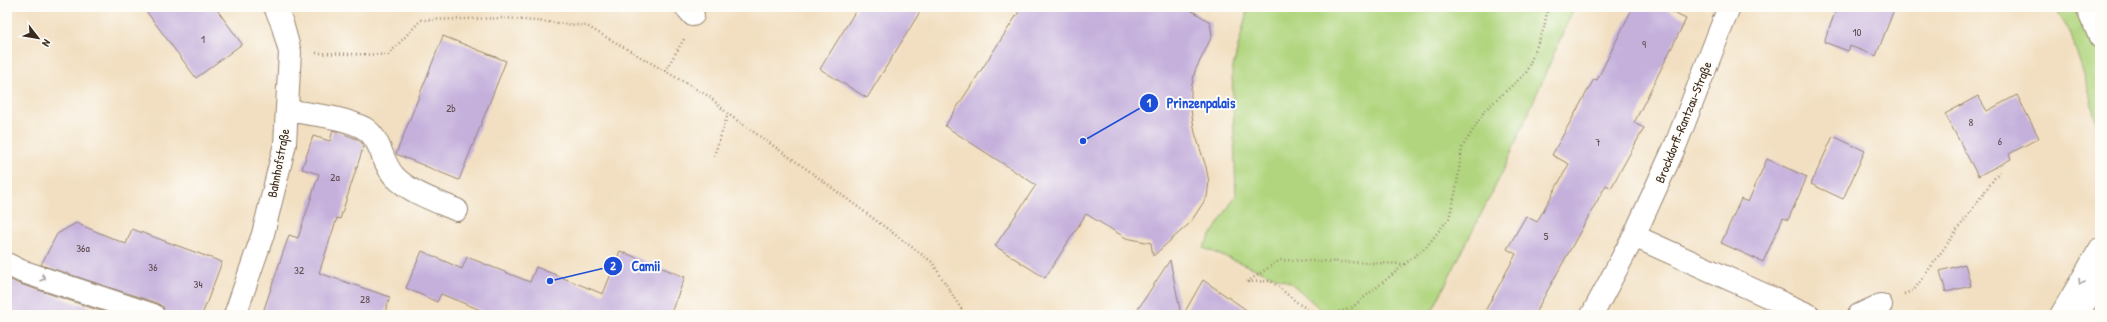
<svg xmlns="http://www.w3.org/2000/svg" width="2107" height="322" font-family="'Patrick Hand',sans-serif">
<rect width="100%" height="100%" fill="#fdfcf7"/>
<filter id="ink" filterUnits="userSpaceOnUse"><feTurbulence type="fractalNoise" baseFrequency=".025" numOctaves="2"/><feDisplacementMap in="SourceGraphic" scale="8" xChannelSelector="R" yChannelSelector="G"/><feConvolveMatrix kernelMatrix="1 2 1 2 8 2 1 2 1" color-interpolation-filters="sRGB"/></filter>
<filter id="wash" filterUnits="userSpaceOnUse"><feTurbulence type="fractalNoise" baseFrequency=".012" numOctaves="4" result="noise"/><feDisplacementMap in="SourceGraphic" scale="16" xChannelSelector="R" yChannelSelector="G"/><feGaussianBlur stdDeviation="0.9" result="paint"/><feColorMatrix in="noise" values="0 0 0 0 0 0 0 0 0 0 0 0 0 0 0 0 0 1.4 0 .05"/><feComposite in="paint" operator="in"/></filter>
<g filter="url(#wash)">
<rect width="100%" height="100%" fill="#f2dfc1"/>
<path fill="#b0d57e" stroke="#76804e" d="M1248 7H1574L1506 165 1430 315H1327L1291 283 1203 248 1236 195 1232 71Z
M2054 7H2100V140L2088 88 2070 32Z"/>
<g id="blocks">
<path fill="#c5b0dc" d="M143 7H215L242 44 196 78Z
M858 7H923L867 98 820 69Z
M1022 7H1186L1210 22 1212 36 1195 71 1191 89V110L1195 133 1206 167 1209 182 1207 197 1190 223 1153 256 1151 243 1126 238 1086 214 1045 278 995 246 1036 185 945 126Z
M1633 7H1661L1686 19 1634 123 1644 128 1611 188 1606 185 1534 315H1483L1516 254 1507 249 1526 216 1537 222 1569 164 1552 155 1594 79 1597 80Z
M1837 7H1895L1876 56 1850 46 1848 51 1824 42Z
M443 36 506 61 459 180 396 154Z
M2017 95 2039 138 2009 154 2011 159 1978 176 1945 114 1978 96 1987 111Z
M333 130 357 139 364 145 340 219 337 218 319 273 390 297 384 315H262L289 235 298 238 319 174 302 169 313 136 330 141Z
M1833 136 1865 151 1843 199 1811 184Z
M1767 159 1807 177 1788 220 1783 218 1763 262 1721 243 1741 199 1748 202Z
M76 223 126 244 132 229 222 262 202 315H165L163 307 157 303 41 265 57 234Z
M422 251 462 269 467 257 530 282 536 267 603 294 620 251 685 277 670 315H493L441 294 437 302 406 288Z
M1170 260 1181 315H1134Z
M1965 264 1971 286 1946 292 1940 271Z
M7 278 17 283 113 315H7Z
M1203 280 1254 315H1183Z"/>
</g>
</g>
<g filter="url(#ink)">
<use href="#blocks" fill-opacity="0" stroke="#968470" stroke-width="1"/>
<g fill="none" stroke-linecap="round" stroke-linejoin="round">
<defs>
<path id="minor" d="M686 7 693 15
M287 110C312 115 341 116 364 128 382 139 381 163 395 177 411 193 436 201 457 210
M1634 236 1809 315
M7 264 21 271 153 315
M235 315 263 234 285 144 290 52 282 23 275 7
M1592 315 1634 236 1676 144 1729 7
M1859 315 1881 305"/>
<path id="highway" d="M2087 7 2100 37
M2077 313 2100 281
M2061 315 2100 249"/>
</defs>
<use href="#minor" stroke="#968470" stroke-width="24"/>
<use href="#highway" stroke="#968470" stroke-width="24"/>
<path stroke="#968470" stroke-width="2.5" stroke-dasharray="1 3" stroke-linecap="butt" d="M316 53 388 55 421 20 505 18 587 26 710 97 728 114 808 170 932 262 965 315
M665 71 684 39
M714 156 728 114
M1247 282 1280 260 1405 264 1427 246 1449 218 1456 190 1462 148 1485 110 1526 73 1544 28 1548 7
M1248 282 1271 281 1299 304 1318 315
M1904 294 1914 290 1999 172
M1323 315 1350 309
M1351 315 1350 309 1404 265"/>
<use href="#minor" stroke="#fff" stroke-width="22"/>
<use href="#highway" stroke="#fff" stroke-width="22"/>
</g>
<defs><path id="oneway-chevron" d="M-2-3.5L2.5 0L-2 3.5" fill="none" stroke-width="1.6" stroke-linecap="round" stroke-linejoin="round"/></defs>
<g stroke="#a79f9a">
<use href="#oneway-chevron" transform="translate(43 278) rotate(19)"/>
<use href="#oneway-chevron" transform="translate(2081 282) rotate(120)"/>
</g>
</g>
<g text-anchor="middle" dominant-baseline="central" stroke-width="4" stroke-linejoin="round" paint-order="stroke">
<g font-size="11" fill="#5e4c4e">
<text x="1857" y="32">10</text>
<text x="203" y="39">1</text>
<text x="1644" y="44">9</text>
<text x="451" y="108">2b</text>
<text x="1971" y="122">8</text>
<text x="2000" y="141">6</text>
<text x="1598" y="142">7</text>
<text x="335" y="177">2a</text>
<text x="1546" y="236">5</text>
<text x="83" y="248">36a</text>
<text x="153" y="267">36</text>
<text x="299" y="270">32</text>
<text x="198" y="284">34</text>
<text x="365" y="299">28</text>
</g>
<g font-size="13" fill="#3b2a1e" stroke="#fdfcf7">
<text transform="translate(1683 122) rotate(-68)">Brockdorff-Rantzau-Straße</text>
<text transform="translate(278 163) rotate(-79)">Bahnhofstraße</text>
</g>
</g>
<path fill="none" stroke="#1d4ed8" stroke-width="1.5" d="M1083 141L1149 103M550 281L613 266"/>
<g fill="#1d4ed8" stroke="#fdfcf7" stroke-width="1.5">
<circle cx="1083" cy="141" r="4"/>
<circle cx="550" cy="281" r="4"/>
<circle cx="1149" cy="103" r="10"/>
<circle cx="613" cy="266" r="10"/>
</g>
<g font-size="12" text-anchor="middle" font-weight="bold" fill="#fff">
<text x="1149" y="107">1</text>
<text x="613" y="270">2</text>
</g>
<g font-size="14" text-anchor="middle" font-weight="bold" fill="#1d4ed8" stroke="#fdfcf7" stroke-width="4" stroke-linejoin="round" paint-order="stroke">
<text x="1201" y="108">Prinzenpalais</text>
<text x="646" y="271">Camii</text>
</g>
<rect width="2107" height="322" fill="none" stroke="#fdfcf7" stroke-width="24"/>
<g transform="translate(38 38) rotate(121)" stroke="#fdfcf7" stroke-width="3" paint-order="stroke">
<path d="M0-3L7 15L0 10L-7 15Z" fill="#3b2a1e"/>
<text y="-6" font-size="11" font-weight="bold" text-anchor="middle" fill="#3b2a1e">N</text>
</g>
</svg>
